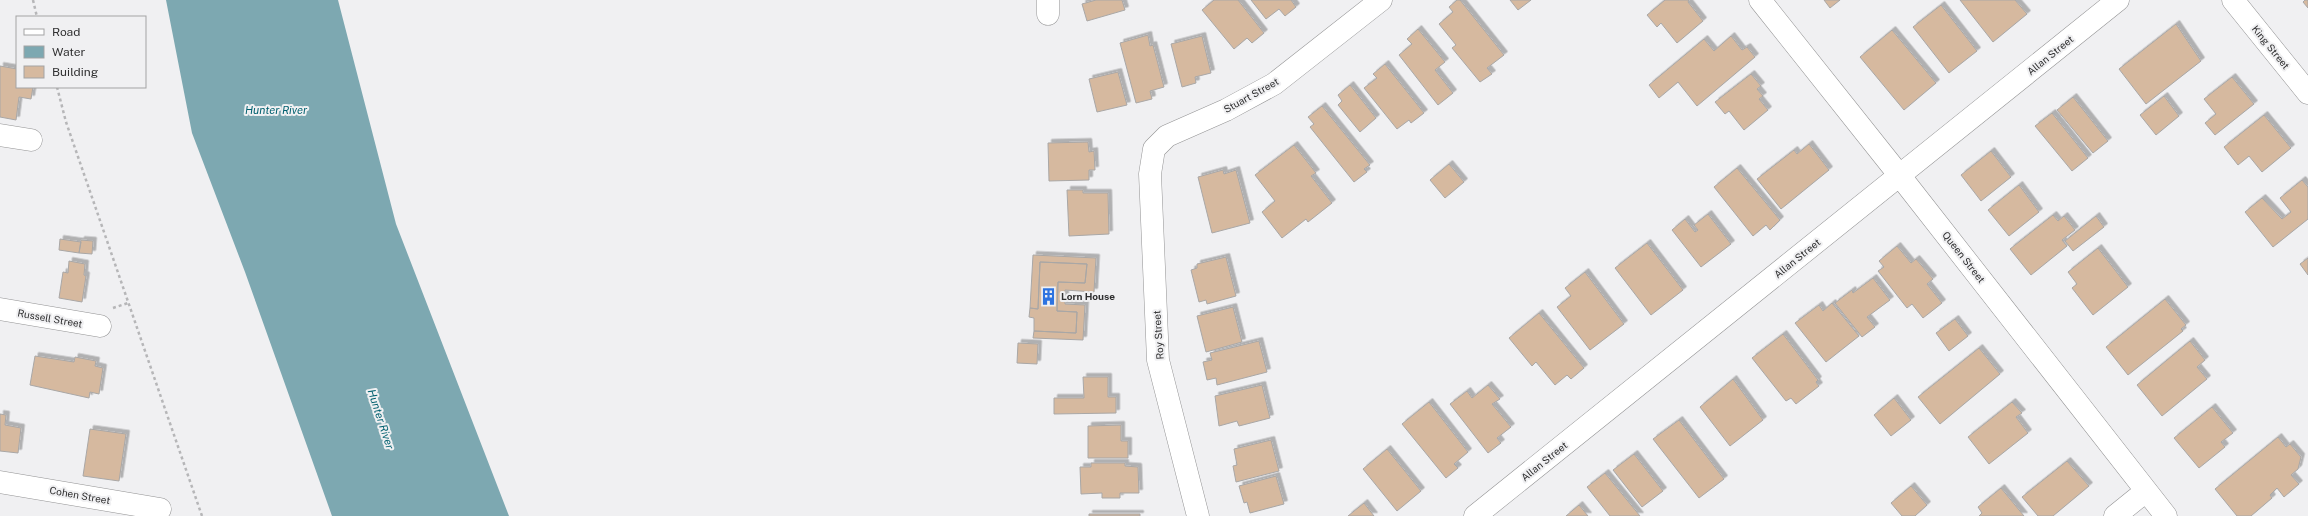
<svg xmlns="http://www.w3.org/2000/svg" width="2308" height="516" font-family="'Public Sans',sans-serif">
<defs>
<filter id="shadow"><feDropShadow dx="3.5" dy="-3.5" stdDeviation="0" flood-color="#0004"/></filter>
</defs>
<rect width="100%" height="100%" fill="#f0f0f2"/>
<path fill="#7da8b1" d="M166 0H338L396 224 509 516H332L245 272 192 133Z"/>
<path fill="#d6b99f" stroke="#a9a7a6" filter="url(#shadow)" d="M1096 0H1122L1125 10 1087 21 1082 4Z
M1214 0H1238L1264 33 1252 43 1247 38 1234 49 1202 10Z
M1251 0H1291L1296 7 1285 16 1279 9 1266 19Z
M1457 0H1460L1504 55 1487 68 1492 74 1480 82 1452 48 1456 45 1439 24 1453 12 1449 7Z
M1510 0H1531L1518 10Z
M1665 0H1689L1688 2 1703 21 1677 43 1661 23 1657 27 1647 15Z
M1824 0H1840L1830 8Z
M1960 0H2015L2027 14 1993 42Z
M2305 0H2308V8L2303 2Z
M1941 5 1977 51 1949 73 1913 27Z
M2176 24 2201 61 2146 104 2119 69Z
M1418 29 1445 62 1435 70 1453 93 1438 105 1399 55 1412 44 1407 39Z
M1892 30 1936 83 1904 110 1860 57Z
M1148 35 1150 46 1153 45 1164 87 1150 91 1152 99 1136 103 1120 43Z
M1202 36 1211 73 1195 77 1196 83 1182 87 1171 44Z
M1731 36 1742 50 1747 47 1755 57 1697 106 1678 82 1659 98 1649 85 1704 39 1714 51Z
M1385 64 1424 113 1411 123 1409 120 1397 129 1364 88 1377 78 1373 74Z
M0 66 17 69V87H33L31 99 19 97 16 120 0 117Z
M1118 72 1127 105 1097 112 1089 79Z
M1751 74 1761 86 1757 89 1763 96 1759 99 1768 110 1744 130 1729 111 1725 114 1715 102Z
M2232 77 2254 104 2215 135 2205 123 2216 114 2204 99Z
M1350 85 1376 118 1360 132 1338 105 1342 101 1338 95Z
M2164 96 2179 116 2156 135 2140 115Z
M2073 97 2108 141 2093 153 2057 110Z
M1322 106 1370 165 1364 169 1367 172 1354 182 1310 127 1314 124 1308 117Z
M2052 113 2088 158 2072 171 2035 126Z
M2264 115 2291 148 2262 172 2249 156 2238 165 2224 147Z
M1088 142 1089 152 1094 151 1095 170H1089V180L1049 181 1048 143Z
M1809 144 1829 170 1781 209 1757 179 1794 150 1797 154Z
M1294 145 1316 173 1311 176 1332 203 1308 222 1306 219 1282 238 1262 212 1275 201 1255 175Z
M1991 151 2011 177 1981 201 1961 175Z
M1449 164 1464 182 1445 198 1430 180Z
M1737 168 1780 220 1770 230 1766 225 1753 236 1714 187Z
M1223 170 1224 174 1236 170 1250 223 1212 233 1198 177Z
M2302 180 2308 187V219L2273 247 2245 212 2262 198 2282 219 2291 212 2280 198Z
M2019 185 2039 212 2009 236 1988 210Z
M1067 190H1083V193H1108L1109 234 1069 236Z
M1708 214 1731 244 1701 267 1672 230 1685 219 1695 232 1698 230 1694 225Z
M2053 215 2058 221 2064 216 2075 230 2062 240 2067 246 2031 275 2010 249Z
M2096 216 2104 227 2073 251 2065 241Z
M60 239 81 242 79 253 59 250Z
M81 240 93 241 92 254 79 253Z
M1647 243 1683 290 1651 315 1615 268Z
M1897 246 1911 263 1916 259 1933 279 1927 284 1942 303 1923 318 1912 304 1907 308 1878 271 1884 267 1879 261Z
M2098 248 2128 287 2093 315 2072 288 2077 284 2068 272Z
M1033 255 1096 258 1094 292 1065 290V304L1085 305 1083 340 1033 338 1034 331 1076 333 1077 312 1057 311 1058 282 1085 283 1087 264 1040 262 1038 309 1030 308Z
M1226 257 1236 296 1207 304 1206 300 1199 302 1191 270 1197 268V264Z
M2308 258V275L2300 264Z
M69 261 85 264 84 275 86 276 82 302 59 298 63 272 68 273Z
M1040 262 1087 264 1085 283 1058 282 1057 311 1077 312 1076 333 1034 331V318L1029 317 1030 308 1038 309Z
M1585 272 1624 324 1590 350 1557 307 1571 296 1565 288Z
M1873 278 1890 300 1867 317 1875 327 1862 337 1835 303 1852 290 1853 293Z
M2165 299 2186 325 2181 329 2183 331 2128 375 2106 347Z
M1832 303 1859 336 1826 362 1795 323 1819 305 1823 311Z
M1233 307 1242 342 1206 352 1197 316Z
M1539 313 1584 368 1571 379 1567 375 1555 385 1536 362 1532 366 1509 338Z
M1955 319 1968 336 1949 351 1936 333Z
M1783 334 1818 380 1816 382 1819 386 1796 404 1791 398 1786 401 1752 358Z
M1259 341 1267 372 1217 385 1216 378 1207 380 1203 362 1212 360 1210 353Z
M2190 341 2205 360 2197 367 2207 379 2162 416 2137 385Z
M1018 343 1038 344 1037 364 1017 363Z
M1979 348 2000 374 1940 424 1918 397Z
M35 356 74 362 75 357 96 361 95 366 103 368 99 394 90 392 89 398 30 385Z
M1083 377H1108V397H1116V413L1054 414V398H1084Z
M1733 379 1763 420 1730 446 1700 407Z
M1262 385 1270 418 1239 426 1237 421 1219 426 1215 396Z
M1488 385 1500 399 1492 404 1511 427 1497 438 1501 443 1488 453 1450 404 1467 391 1472 398Z
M1894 398 1911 420 1891 436 1874 415Z
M1429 402 1468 452 1454 464 1458 468 1446 478 1402 424Z
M2012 402 2022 413 2016 417 2028 433 1989 464 1968 437Z
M2212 407 2233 433 2221 442 2225 447 2199 468 2174 438Z
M0 414 6 415 5 425 21 428 18 453 0 451Z
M1679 420 1724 479 1699 498 1653 439Z
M1121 425V441H1128V458H1088V426Z
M90 429 126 434 119 481 83 476Z
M2278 437 2286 447 2290 444 2301 457 2298 469 2291 475 2299 484 2284 497 2277 488 2270 495 2272 498 2251 516H2237L2215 489Z
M1271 440 1279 471 1236 482 1233 466 1237 465 1234 449Z
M1387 449 1421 491 1397 511 1363 469Z
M1634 454 1663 491 1642 507 1613 470Z
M2067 461 2089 486 2053 516H2038L2022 497Z
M1091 463H1125V466L1138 467 1139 493H1120V498H1102V493L1081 494 1080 467H1091Z
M1605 473 1640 516H1610L1587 487Z
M1276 476 1284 504 1250 513 1247 502 1244 503 1239 486Z
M1911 486 1927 505 1915 516H1902L1891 503Z
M2001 488 2024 516H1979L1982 513 1978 507Z
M1364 503 1374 516H1348Z
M1579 505 1588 516H1566Z
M1089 514H1140V516H1089Z"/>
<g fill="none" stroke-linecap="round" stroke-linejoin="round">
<defs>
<path id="minor" d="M1048 0V14
M1760 0 1900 176 2166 516
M2233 0 2308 93
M0 135 31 140
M0 309 100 326
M0 482 160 509
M1198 516 1158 360 1150 174 1154 149 1167 136 1226 110 1274 84 1381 0
M1475 516 2118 0
M2115 516 2146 491"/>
</defs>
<use href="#minor" stroke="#939394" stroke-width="23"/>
<path stroke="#b6b6b8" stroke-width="2.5" stroke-dasharray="3 3" stroke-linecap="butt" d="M33 0 37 17
M57 87 66 122 202 516
M113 308 128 303"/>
<use href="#minor" stroke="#fff" stroke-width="22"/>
</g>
<defs>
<symbol id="building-bare" viewBox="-9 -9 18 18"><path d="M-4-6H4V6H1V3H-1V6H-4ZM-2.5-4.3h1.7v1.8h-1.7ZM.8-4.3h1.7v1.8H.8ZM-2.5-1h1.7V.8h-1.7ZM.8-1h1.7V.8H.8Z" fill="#2e73e0" stroke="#f0f0f2" stroke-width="2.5" paint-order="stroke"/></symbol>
</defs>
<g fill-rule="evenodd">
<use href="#building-bare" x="1036" y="284" width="25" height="25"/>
</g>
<g text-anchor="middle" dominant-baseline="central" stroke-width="4" stroke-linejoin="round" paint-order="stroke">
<g font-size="10" fill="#2f2f30" stroke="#f0f0f2">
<text transform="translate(2271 47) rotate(51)">King Street</text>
<text transform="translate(2050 55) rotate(-39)">Allan Street</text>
<text transform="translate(1251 95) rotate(-29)">Stuart Street</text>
<text transform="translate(1964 257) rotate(52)">Queen Street</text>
<text transform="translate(1797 258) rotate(-39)">Allan Street</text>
<text transform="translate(50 318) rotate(10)">Russell Street</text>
<text transform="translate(1158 335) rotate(-94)">Roy Street</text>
<text transform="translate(1544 461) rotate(-39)">Allan Street</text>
<text transform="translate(80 495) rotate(10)">Cohen Street</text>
</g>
<g font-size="10" font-weight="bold" fill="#2f2f30" stroke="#f0f0f2" text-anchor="start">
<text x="1061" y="296">Lorn House</text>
</g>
<g font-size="11" font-style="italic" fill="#00606f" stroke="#f0f0f2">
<text x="276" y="110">Hunter River</text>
<text transform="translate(381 419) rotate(72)">Hunter River</text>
</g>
</g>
<rect x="16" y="16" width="130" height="72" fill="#f0f0f2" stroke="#a3a3a4"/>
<rect x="24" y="29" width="20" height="6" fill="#ffffff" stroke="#a3a3a4"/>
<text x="52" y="36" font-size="12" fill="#2f2f30">Road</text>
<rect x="24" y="46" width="20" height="12" fill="#7da8b1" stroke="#a3a3a4"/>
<text x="52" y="56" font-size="12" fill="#2f2f30">Water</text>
<rect x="24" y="66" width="20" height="12" fill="#d6b99f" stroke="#a3a3a4"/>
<text x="52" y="76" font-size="12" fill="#2f2f30">Building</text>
</svg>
